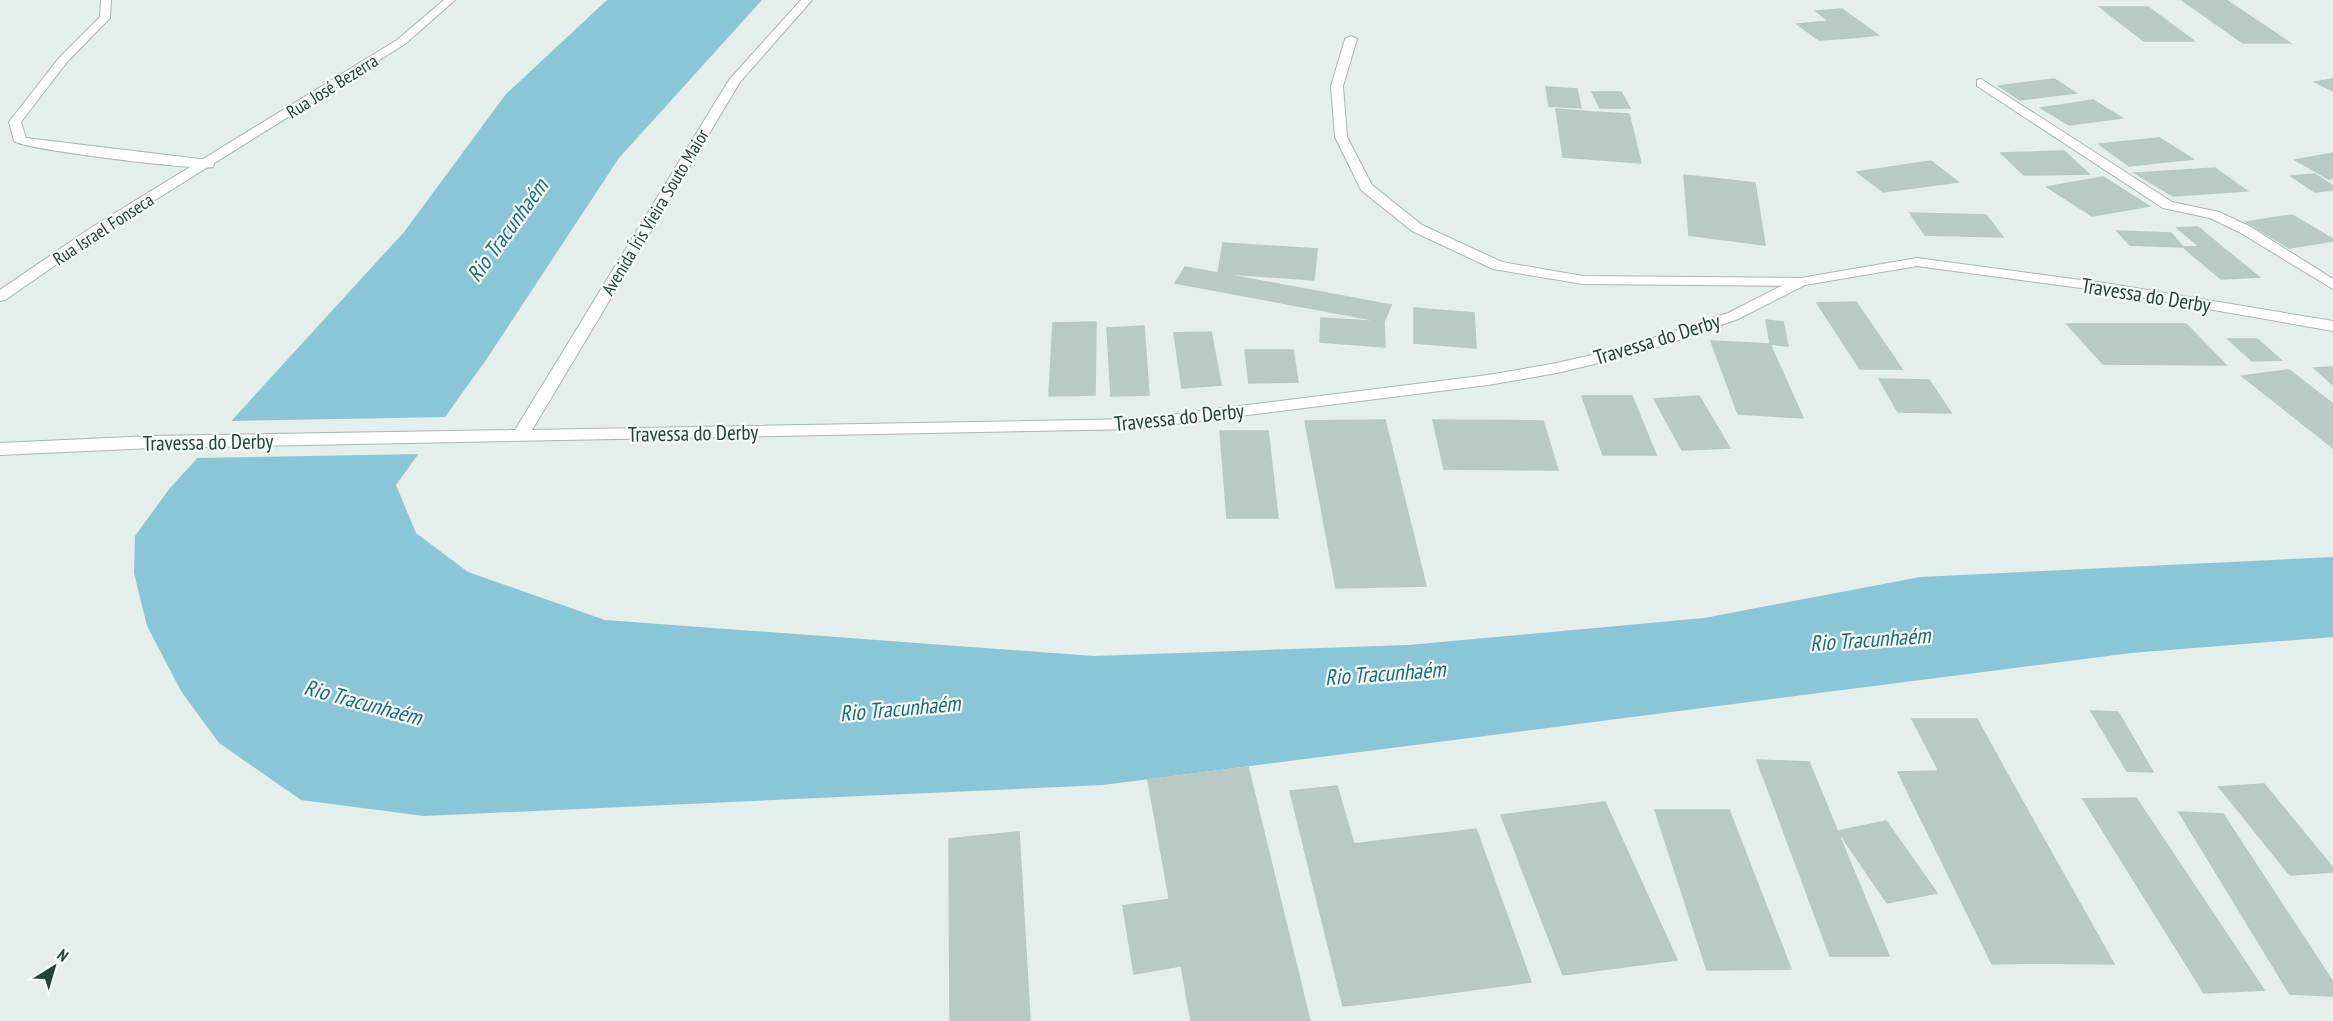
<svg xmlns="http://www.w3.org/2000/svg" width="2333" height="1021" font-family="'PT Sans Narrow',sans-serif">
<rect width="100%" height="100%" fill="#e4eeea"/>
<path fill="#8ac6d6" d="M607 0H762L619 158 486 360 396 485 416 533 468 572 605 620 1094 656 1408 645 1704 618 1920 577 2333 557V637L2131 653 1103 785 424 816 301 800 219 743 181 691 147 626 134 573 135 536 170 488 404 232 506 94Z"/>
<path fill="#e4eeea" d="M448 417 422 454 194 458 228 421Z"/>
<path fill="#b9cac4" stroke="#b6c9c2" stroke-width="1.5" d="M2182 0H2226L2290 43H2243Z
M2100 7H2148L2194 41H2144Z
M1842 9 1878 35 1851 38 1816 11Z
M1829 21 1851 38 1819 40 1797 24Z
M2054 79 2076 93 2020 100 1999 86Z
M2333 79V91L2315 82Z
M1546 87 1577 89 1581 108 1549 106Z
M1592 92H1621L1630 108H1600Z
M2093 100 2122 118 2069 125 2041 108Z
M1556 109 1593 112 1602 160 1563 157Z
M1593 112 1629 114 1641 163 1602 160Z
M2159 138 2193 159 2129 166 2099 144Z
M2064 151 2089 174 2024 175 2001 153Z
M2333 153V178L2329 179 2295 160Z
M1931 161 1958 182 1883 192 1857 172Z
M2215 168 2247 191 2173 196 2135 173Z
M2315 174 2333 186V190L2315 192 2291 176Z
M1684 175 1755 183 1765 245 1689 235Z
M2103 177 2149 206 2092 216 2047 187Z
M1910 213 1986 215 2003 237 1925 235Z
M2292 215 2333 239V241L2289 248 2246 222Z
M2198 227 2221 246 2200 247 2177 228Z
M2117 231 2171 233 2183 247 2130 245Z
M1223 243 1317 249 1314 280 1218 273Z
M2221 246 2259 277 2221 279 2183 247Z
M1185 267 1218 273 1391 305 1384 322 1175 283Z
M1856 302 1902 369H1860L1817 303Z
M1414 308 1474 313 1476 348 1414 343Z
M1321 318 1384 322 1385 347 1320 342Z
M1766 320 1783 322 1788 346 1770 344Z
M1096 322 1095 395 1049 396 1053 323Z
M2067 324H2186L2226 365 2103 364Z
M1144 326 1149 395 1111 396 1107 328Z
M1211 332 1221 385 1182 388 1174 333Z
M2228 339H2257L2281 360 2252 361Z
M1711 341 1770 344 1803 418 1738 414Z
M1245 350H1293L1298 382 1249 383Z
M2333 367V385L2314 368Z
M2289 370 2333 404V448L2242 376Z
M1879 379 1929 380 1951 413 1898 412Z
M1582 396H1632L1656 455H1603Z
M1699 396 1730 448 1682 450 1654 399Z
M1385 420 1426 586 1336 588 1305 421Z
M1433 420 1543 421 1558 470 1444 469Z
M1220 431H1268L1278 518H1227Z
M2091 711 2118 712 2153 772 2127 771Z
M1912 719H1977L2006 772 1939 771Z
M1757 760 1809 762 1889 956H1830Z
M1248 767 1310 1021H1191L1148 780Z
M1939 771 2006 772 2114 964 2038 963Z
M1939 771 2038 963 1992 964 1898 772Z
M2264 784 2333 868V872L2290 875 2219 787Z
M1337 786 1354 844 1396 1000 1343 1006 1290 791Z
M2136 798 2264 990 2204 993 2083 799Z
M1605 802 1677 960 1563 975 1501 815Z
M1655 810H1729L1791 969 1707 970Z
M2179 812 2223 814 2333 982V996L2290 994Z
M1886 821 1937 893 1887 903 1838 831Z
M1476 829 1531 982 1396 1000 1354 844Z
M1019 832 1030 1021H950L949 839Z
M1170 899 1181 966 1134 974 1123 906Z"/>
<g fill="none" stroke-linecap="round" stroke-linejoin="round">
<defs>
<path id="service" d="M1351 36 1357 39 1343 86 1347 137 1372 185 1422 225 1502 262 1583 276 1800 278 1807 282 1800 286 1583 284 1493 269 1412 231 1361 190 1335 137 1331 86 1345 39Z
M1981 79 2172 202 2219 212 2249 226 2333 279V289L2239 232 2210 218 2163 208 1977 86V80Z"/>
<path id="minor" d="M101 0H111L110 18 67 62 21 122 26 138 208 160 214 164 213 167C197 171 22 149 14 141L9 122 59 58 100 17Z"/>
<path id="tertiary" d="M444 0H455L405 44 99 235 5 300 0 301V290L89 229 397 40Z
M801 0H812L740 82 532 430 1135 419 1488 375 1557 363 1626 347 1728 313 1795 279 1917 258 2111 284 2333 321V331L2111 292 1917 266 1805 285 1738 319 1682 339 1636 354 1557 373 1488 385 1135 429 152 448 0 455V443L152 436 515 430 729 80Z"/>
</defs>
<use href="#service" stroke="#a6b7b2" stroke-width="2"/>
<use href="#minor" stroke="#a6b7b2" stroke-width="2"/>
<use href="#tertiary" stroke="#a6b7b2" stroke-width="2"/>
<use href="#service" fill="#fff" fill-rule="evenodd"/>
<use href="#minor" fill="#fff" fill-rule="evenodd"/>
<use href="#tertiary" fill="#fff" fill-rule="evenodd"/>
</g>
<g text-anchor="middle" dominant-baseline="central" stroke-width="4.5" stroke-linejoin="round" paint-order="stroke">
<g font-size="18" fill="#22423b" stroke="#f5faf8">
<text transform="translate(332 86) rotate(-32)">Rua José Bezerra</text>
<text transform="translate(655 212) rotate(-59)">Avenida Íris Vieira Souto Maior</text>
<text transform="translate(103 229) rotate(-33)">Rua Israel Fonseca</text>
</g>
<g font-size="21" fill="#22423b" stroke="#f5faf8">
<text transform="translate(2146 295) rotate(9)">Travessa do Derby</text>
<text transform="translate(1657 339) rotate(-17)">Travessa do Derby</text>
<text transform="translate(1179 417) rotate(-6)">Travessa do Derby</text>
<text transform="translate(693 433) rotate(-1)">Travessa do Derby</text>
<text transform="translate(208 442) rotate(-1)">Travessa do Derby</text>
</g>
<g font-size="22" font-style="italic" fill="#186b82" stroke="#f5faf8">
<text transform="translate(507 230) rotate(-54)">Rio Tracunhaém</text>
<text transform="translate(1870 639) rotate(-4)">Rio Tracunhaém</text>
<text transform="translate(1385 673) rotate(-4)">Rio Tracunhaém</text>
<text transform="translate(363 702) rotate(15)">Rio Tracunhaém</text>
<text transform="translate(900 708) rotate(-5)">Rio Tracunhaém</text>
</g>
</g>
<g transform="translate(54 967) rotate(37)" stroke="#f5faf8" stroke-width="4.5" paint-order="stroke">
<path d="M0-4.5L10 22L0 15L-10 22Z" fill="#22423b"/>
<text y="-9" font-size="16" font-weight="bold" text-anchor="middle" fill="#22423b">N</text>
</g>
</svg>
